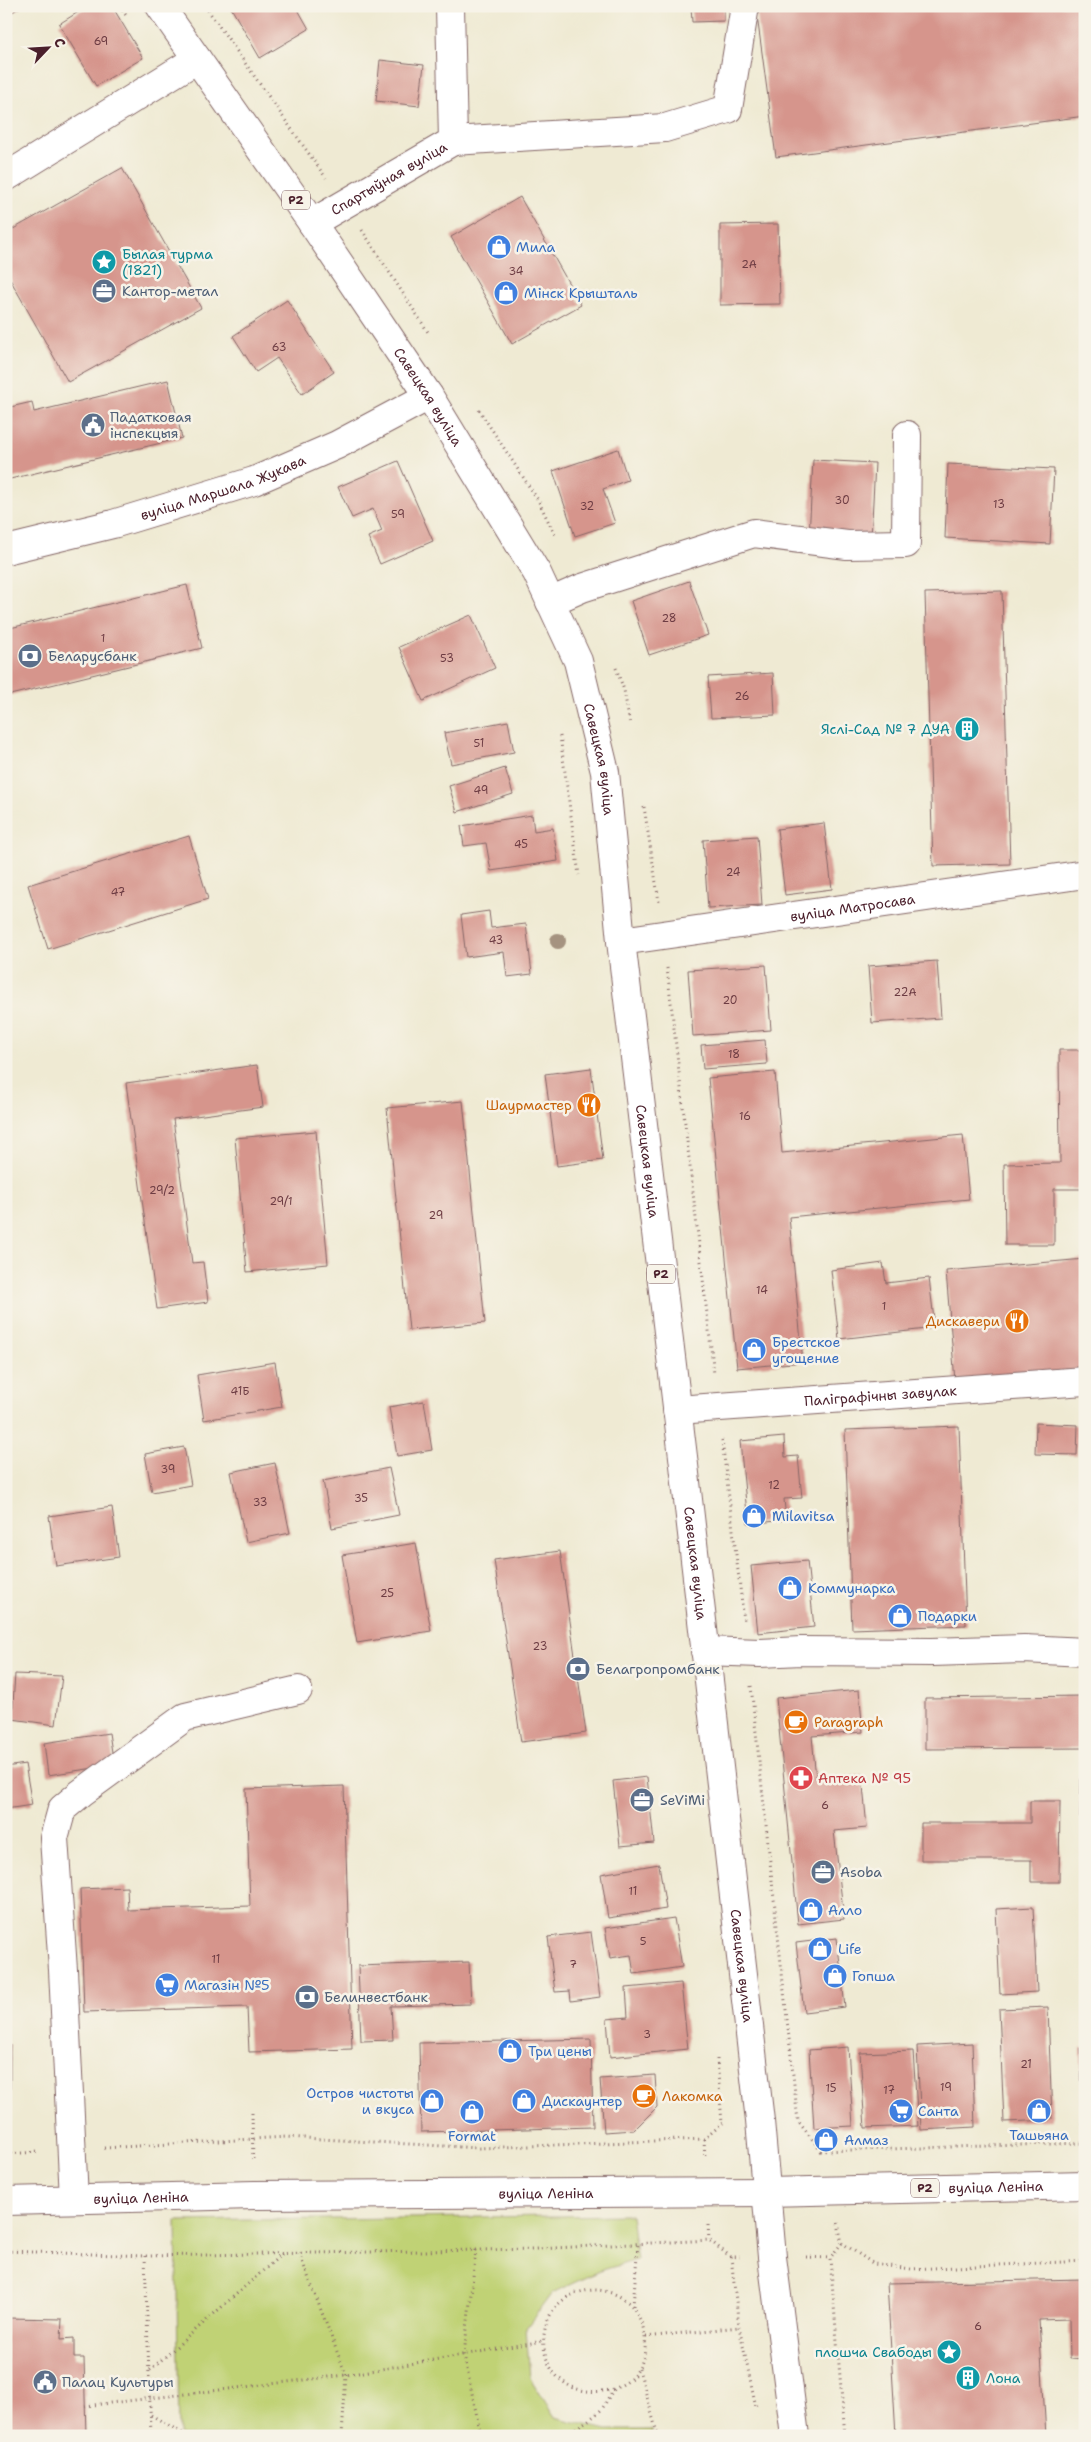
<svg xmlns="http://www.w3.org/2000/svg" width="1091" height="2442" font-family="'Shantell Sans',sans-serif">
<rect width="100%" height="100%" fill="#f7f3e8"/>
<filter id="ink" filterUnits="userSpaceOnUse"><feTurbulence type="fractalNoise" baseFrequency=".02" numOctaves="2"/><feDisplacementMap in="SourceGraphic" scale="10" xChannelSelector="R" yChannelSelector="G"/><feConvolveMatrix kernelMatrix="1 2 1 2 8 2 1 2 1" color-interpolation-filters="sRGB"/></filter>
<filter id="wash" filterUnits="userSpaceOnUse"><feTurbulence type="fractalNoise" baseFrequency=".0096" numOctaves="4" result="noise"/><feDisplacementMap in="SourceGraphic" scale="20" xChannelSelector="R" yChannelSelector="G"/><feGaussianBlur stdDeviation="1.12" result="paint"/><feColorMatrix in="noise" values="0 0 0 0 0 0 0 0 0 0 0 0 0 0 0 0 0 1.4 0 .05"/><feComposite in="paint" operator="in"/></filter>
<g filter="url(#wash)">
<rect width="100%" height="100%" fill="#efead3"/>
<path fill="#c0d274" stroke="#857850" d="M631 2215 637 2260 599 2271 552 2293 526 2328 530 2378 555 2417 607 2430H652V2436H179L176 2221Z"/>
<g id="blocks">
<path fill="#d6958c" d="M6 6H22L6 16Z
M88 6H112L143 58 96 86 59 24Z
M230 6H296L309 29 260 58Z
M691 6H724V21L692 22Z
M767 6H1085V116L776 157 756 8Z
M380 60 424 65 419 106 376 101Z
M122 168 201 308 68 382 6 272V233Z
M520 197 581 305 512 344 451 237Z
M778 224 780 304 720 305V225Z
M287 300 334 372 302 394 277 358 256 372 233 336Z
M168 380 182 438 6 480V408L32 402 34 412Z
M618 449 628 480 603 489 615 523 575 536 553 471Z
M813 460 875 463 871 540 809 537Z
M398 461 433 541 380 564 368 537 382 531 373 509 352 518 338 487Z
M948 464 1054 469 1050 544 945 538Z
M689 581 708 635 649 655 631 601Z
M187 585 202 648 6 696V629Z
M1002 591 1010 864 933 866 925 593Z
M471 615 495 668 423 701 399 647Z
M773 673 775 715 711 718 708 677Z
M508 721 514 752 451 764 444 733Z
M505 768 513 794 457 812 449 786Z
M532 815 534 831 553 828 558 861 491 871 486 843 464 846 461 826Z
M824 823 832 889 785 895 777 829Z
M189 836 208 899 48 949 28 885Z
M757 836 762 905 708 908 703 840Z
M489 911 491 928 526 924 532 974 507 977 504 952 466 957 461 915Z
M937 961 941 1018 872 1023 868 966Z
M766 965 771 1030 693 1036 688 970Z
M765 1040 767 1064 703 1069 701 1045Z
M1059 1050H1085V1189H1054V1245H1005L1004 1164 1060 1163Z
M257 1065 263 1107 173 1119 192 1263 203 1262 208 1302 157 1309 126 1083Z
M591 1068 603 1160 557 1166 545 1074Z
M775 1072 782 1153 963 1135 969 1199 789 1217 803 1362 737 1368 708 1078Z
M463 1101 485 1323 409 1330 387 1108Z
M316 1131 328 1264 247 1272 235 1138Z
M1085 1259V1371L955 1381 946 1271Z
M883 1263 886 1283 929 1278 935 1328 839 1339 831 1270Z
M275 1362 282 1407 204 1420 197 1375Z
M424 1401 432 1450 397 1456 389 1407Z
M1036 1423 1078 1425 1077 1455 1035 1454Z
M959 1426 966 1625 852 1629 845 1430Z
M784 1437 785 1457 798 1456 802 1498 784 1499 786 1520 748 1524 740 1441Z
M184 1447 191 1485 152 1492 145 1454Z
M275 1463 290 1533 246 1542 231 1472Z
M389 1468 399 1515 332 1528 323 1481Z
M112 1507 119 1557 56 1566 49 1516Z
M416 1543 431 1631 357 1643 342 1555Z
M560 1551 586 1733 521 1742 494 1560Z
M807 1561 814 1627 758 1633 751 1566Z
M15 1674 62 1676 56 1725 12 1719Z
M859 1690 863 1732 812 1736 816 1779 862 1775 867 1828 834 1831 844 1919 798 1924 776 1698Z
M1085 1696V1748L925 1749V1698Z
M109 1733 114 1765 48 1775 44 1743Z
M25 1764 32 1805 6 1809V1767Z
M647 1777 654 1843 620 1846 613 1781Z
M1081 1779H1085V1817H1080Z
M344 1786 352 2049 249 2052 247 2007 84 2012 80 1889 127 1887 128 1910 250 1906 246 1789Z
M1030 1801H1060L1059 1882H1031V1860H921V1823H1030Z
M659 1864 666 1909 608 1918 601 1874Z
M1033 1907 1037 1992 1000 1994 996 1909Z
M674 1918 682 1967 634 1974 631 1955 610 1958 605 1928Z
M591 1932 600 1997 571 2001 570 1991 555 1992 548 1937Z
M837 1938 845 2007 804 2012 796 1943Z
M469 1962 471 2004 391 2006 393 2040 361 2041 358 1966Z
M681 1983 688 2049 610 2057 607 2019 628 2017 626 1988Z
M1048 2007 1052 2120 1004 2122 999 2009Z
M591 2039 593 2127 421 2132 419 2043Z
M972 2043 975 2127 921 2130 917 2046Z
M6 2045H10V2122H6Z
M848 2047 853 2126 814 2128 809 2050Z
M1081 2047H1085V2125H1082Z
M913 2051 918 2126 865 2128 860 2053Z
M655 2075 657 2107 634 2130 604 2132 600 2079Z
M1085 2279V2358L1070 2359 1069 2319 1039 2320 1046 2436H896L887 2283Z
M6 2318 62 2319 61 2339 74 2338V2358H84L86 2436H6Z"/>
</g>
</g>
<g filter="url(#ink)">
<use href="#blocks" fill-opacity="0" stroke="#846666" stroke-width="1"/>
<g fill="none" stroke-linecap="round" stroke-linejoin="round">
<defs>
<g id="minor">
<path d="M453 141 665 128 728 109 745 6"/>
<path d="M6 177 197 59"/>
<path id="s1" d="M312 223 453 141 450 6"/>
<path id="s2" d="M6 550 113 524 254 481 337 445 429 396"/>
<path d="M550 602 582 588 754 533 847 545 906 544 907 435"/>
<path id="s3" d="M621 941 1085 874"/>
<path id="s4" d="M677 1410 1085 1381"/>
<path d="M705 1651 760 1653 801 1651 932 1652 1024 1649 1085 1652"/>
<path d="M74 2199 63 1970 54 1838 62 1809 81 1793 185 1717 298 1690"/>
</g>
<g id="major">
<path id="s5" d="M160 6 312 223 429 396 537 573 578 661 605 772 621 941 684 1465 760 2121 772 2257 795 2436"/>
<path id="s6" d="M6 2201 254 2195 766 2192 1085 2185"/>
</g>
</defs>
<use href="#minor" stroke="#846666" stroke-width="30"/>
<use href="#major" stroke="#846666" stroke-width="30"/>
<path stroke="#846666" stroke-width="3" stroke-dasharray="1 4" stroke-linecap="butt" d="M119 6 128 18
M205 6 326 178
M362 230 428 332
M479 410 538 500 555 535
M616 668 624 690 630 725
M560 736 579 875
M644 807 659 902
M667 968 714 1374
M722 1440 744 1620
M751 1686 798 2121 821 2151 1085 2143
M717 2059 722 2123
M252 2113 253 2162
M704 2139 705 2159
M104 2148 286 2137 479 2148 704 2139 723 2123
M6 2154 38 2152
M838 2223 842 2243 874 2264 911 2269 1085 2261
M708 2225 709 2240
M842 2243 830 2258 845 2436
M476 2250 464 2355 481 2436
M6 2251 145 2256 535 2249 709 2240 731 2257H740
M299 2253 346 2375 342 2436
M145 2256 151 2436
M731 2257 739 2327 756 2407
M806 2257 830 2258
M633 2306 638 2243
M646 2337 739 2327
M639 2369 658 2436
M150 2370 282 2254
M85 2406 346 2375 543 2341
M151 2415 187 2436
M557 2436C571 2432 589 2421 600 2411 606 2405 608 2395 615 2389 619 2386 624 2384 628 2381 650 2363 650 2331 634 2309 626 2297 609 2290 595 2290 520 2291 528 2410 614 2389"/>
<use href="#minor" stroke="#fff" stroke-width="28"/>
<use href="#major" stroke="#fff" stroke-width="28"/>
</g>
<circle fill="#a59380" cx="558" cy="941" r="8"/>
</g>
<defs>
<symbol id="shop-disc" viewBox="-11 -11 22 22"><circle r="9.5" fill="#3f7fe0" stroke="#f7f3e8"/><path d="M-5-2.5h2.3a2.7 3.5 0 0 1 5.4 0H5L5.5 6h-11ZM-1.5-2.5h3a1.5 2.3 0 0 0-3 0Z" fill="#fff"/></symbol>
<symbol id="sight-disc" viewBox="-11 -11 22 22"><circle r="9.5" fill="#0f9aa8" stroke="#f7f3e8"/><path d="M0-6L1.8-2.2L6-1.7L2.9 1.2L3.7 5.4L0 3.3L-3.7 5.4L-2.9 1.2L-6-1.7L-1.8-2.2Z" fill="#fff"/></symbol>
<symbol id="office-disc" viewBox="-11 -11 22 22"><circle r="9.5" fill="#5c6f8a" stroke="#f7f3e8"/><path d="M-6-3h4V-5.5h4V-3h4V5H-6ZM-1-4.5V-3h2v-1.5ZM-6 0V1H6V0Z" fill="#fff"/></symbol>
<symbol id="civic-disc" viewBox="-11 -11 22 22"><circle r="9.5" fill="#5c6f8a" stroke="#f7f3e8"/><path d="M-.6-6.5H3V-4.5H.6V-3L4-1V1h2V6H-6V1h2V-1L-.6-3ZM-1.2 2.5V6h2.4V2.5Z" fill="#fff"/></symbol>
<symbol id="bank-disc" viewBox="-11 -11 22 22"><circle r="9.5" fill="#5c6f8a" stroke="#f7f3e8"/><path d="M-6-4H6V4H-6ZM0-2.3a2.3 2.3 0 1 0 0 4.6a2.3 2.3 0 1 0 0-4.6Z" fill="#fff"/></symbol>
<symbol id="building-disc" viewBox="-11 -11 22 22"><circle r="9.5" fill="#0f9aa8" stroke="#f7f3e8"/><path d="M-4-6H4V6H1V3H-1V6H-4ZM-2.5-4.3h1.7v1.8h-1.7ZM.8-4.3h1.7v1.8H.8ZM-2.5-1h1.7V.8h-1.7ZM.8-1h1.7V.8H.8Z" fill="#fff"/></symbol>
<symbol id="restaurant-disc" viewBox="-11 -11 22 22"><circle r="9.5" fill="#e8710a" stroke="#f7f3e8"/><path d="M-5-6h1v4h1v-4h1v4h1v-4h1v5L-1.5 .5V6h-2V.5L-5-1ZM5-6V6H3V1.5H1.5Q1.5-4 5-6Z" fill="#fff"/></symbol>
<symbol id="cafe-disc" viewBox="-11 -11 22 22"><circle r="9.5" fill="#e8710a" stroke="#f7f3e8"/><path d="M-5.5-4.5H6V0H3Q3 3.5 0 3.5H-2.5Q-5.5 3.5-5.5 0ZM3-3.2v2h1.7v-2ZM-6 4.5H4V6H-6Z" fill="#fff"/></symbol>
<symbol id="pharmacy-disc" viewBox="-11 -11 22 22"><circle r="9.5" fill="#e0444e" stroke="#f7f3e8"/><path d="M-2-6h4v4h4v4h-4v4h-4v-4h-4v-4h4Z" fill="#fff"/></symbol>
<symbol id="supermarket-disc" viewBox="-11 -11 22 22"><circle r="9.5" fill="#3f7fe0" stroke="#f7f3e8"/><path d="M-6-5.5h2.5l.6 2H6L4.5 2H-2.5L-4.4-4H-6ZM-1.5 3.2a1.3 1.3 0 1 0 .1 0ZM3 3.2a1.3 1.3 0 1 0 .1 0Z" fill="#fff"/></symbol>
</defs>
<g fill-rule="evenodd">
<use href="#shop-disc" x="485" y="233" width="28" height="28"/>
<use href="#sight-disc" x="90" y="248" width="28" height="28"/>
<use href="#office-disc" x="90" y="277" width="28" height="28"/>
<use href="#shop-disc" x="492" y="279" width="28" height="28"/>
<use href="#civic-disc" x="79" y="411" width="28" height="28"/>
<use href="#bank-disc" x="16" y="642" width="28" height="28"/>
<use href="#building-disc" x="953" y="715" width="28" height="28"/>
<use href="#restaurant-disc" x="575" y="1091" width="28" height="28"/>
<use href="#restaurant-disc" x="1003" y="1307" width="28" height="28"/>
<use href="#shop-disc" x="740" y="1336" width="28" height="28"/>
<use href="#shop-disc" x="740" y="1502" width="28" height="28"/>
<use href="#shop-disc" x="776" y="1574" width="28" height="28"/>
<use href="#shop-disc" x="886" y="1602" width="28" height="28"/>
<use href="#bank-disc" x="564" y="1655" width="28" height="28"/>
<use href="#cafe-disc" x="782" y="1708" width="28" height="28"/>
<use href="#pharmacy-disc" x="787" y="1764" width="28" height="28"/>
<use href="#office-disc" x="628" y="1786" width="28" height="28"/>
<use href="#office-disc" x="809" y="1858" width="28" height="28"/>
<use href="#shop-disc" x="797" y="1896" width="28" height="28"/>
<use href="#shop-disc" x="806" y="1935" width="28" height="28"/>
<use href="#shop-disc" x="821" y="1962" width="28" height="28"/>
<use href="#supermarket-disc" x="153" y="1971" width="28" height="28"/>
<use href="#bank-disc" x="293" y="1983" width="28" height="28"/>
<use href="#shop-disc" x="496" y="2037" width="28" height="28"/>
<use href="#cafe-disc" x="630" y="2082" width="28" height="28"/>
<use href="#shop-disc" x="418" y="2087" width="28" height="28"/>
<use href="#shop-disc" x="510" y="2087" width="28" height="28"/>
<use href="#supermarket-disc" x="887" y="2097" width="28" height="28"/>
<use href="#shop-disc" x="1025" y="2097" width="28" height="28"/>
<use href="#shop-disc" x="458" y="2098" width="28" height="28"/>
<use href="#shop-disc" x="812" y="2126" width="28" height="28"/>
<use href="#sight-disc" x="935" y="2338" width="28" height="28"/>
<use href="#building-disc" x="954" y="2364" width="28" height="28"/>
<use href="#civic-disc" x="31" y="2368" width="28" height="28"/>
</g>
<g text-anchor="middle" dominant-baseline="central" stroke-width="5" stroke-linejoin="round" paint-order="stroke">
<g font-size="11" fill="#6d3c43">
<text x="101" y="41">69</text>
<text x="749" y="264">2А</text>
<text x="516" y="271">34</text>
<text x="279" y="347">63</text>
<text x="842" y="500">30</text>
<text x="999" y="504">13</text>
<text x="587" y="506">32</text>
<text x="398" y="514">59</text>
<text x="669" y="618">28</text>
<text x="103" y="638">1</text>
<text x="447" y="658">53</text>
<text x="742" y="696">26</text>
<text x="479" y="743">51</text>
<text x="481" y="790">49</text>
<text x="521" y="844">45</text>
<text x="733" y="872">24</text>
<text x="118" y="892">47</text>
<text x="496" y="940">43</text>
<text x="905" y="992">22А</text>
<text x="730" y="1000">20</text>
<text x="734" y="1054">18</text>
<text x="745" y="1116">16</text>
<text x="162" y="1190">29/2</text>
<text x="281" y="1201">29/1</text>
<text x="436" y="1215">29</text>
<text x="762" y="1290">14</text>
<text x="884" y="1306">1</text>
<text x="240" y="1391">41Б</text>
<text x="168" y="1469">39</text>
<text x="774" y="1485">12</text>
<text x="361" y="1498">35</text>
<text x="260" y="1502">33</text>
<text x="387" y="1593">25</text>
<text x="540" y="1646">23</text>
<text x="825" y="1805">6</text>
<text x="633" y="1891">11</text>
<text x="643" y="1941">5</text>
<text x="216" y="1959">11</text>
<text x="573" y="1964">7</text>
<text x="647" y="2034">3</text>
<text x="1026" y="2064">21</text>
<text x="946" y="2087">19</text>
<text x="831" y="2088">15</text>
<text x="889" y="2090">17</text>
<text x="978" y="2326">6</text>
</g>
<g fill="#f7f3e8" stroke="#7e5f64" stroke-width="1">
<rect x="282" y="190.5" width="28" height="19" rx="4"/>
<rect x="647" y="1264.5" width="28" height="19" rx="4"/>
<rect x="911" y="2178.5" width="28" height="19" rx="4"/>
</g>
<g font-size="12" font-weight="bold" fill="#4a1f2b">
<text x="296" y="200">Р2</text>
<text x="661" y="1274">Р2</text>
<text x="925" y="2188">Р2</text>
</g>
<g font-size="14" fill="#4a1f2b" stroke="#f7f3e8">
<text stroke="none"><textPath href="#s1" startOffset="89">Спартыўная вуліца</textPath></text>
<text stroke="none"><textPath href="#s5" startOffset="474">Савецкая вуліца</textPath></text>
<text stroke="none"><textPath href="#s2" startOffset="226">вуліца Маршала Жукава</textPath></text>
<text stroke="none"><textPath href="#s5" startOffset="879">Савецкая вуліца</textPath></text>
<text stroke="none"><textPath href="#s3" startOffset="234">вуліца Матросава</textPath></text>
<text stroke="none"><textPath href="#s5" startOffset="1284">Савецкая вуліца</textPath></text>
<text stroke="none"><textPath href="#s4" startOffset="204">Паліграфічны завулак</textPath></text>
<text stroke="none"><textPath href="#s5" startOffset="1689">Савецкая вуліца</textPath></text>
<text stroke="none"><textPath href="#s5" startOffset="2094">Савецкая вуліца</textPath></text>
<text stroke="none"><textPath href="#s6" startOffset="990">вуліца Леніна</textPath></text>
<text stroke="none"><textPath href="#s6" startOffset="540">вуліца Леніна</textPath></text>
<text stroke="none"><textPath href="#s6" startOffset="135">вуліца Леніна</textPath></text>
</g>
<g font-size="14" fill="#366cbe" stroke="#f7f3e8" text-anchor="start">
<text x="516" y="247">Мила</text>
<text x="524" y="293">Мінск Крышталь</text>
<text x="772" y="1342">Брестское<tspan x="772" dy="16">угощение</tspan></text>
<text x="772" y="1516">Milavitsa</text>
<text x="808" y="1588">Коммунарка</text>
<text x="918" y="1616">Подарки</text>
<text x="828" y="1910">Алло</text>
<text x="838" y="1949">Life</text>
<text x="852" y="1976">Гопша</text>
<text x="184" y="1985">Магазін №5</text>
<text x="528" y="2051">Три цены</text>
<text x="414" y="2093" text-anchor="end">Остров чистоты<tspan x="414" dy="16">и вкуса</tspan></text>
<text x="542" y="2101">Дискаунтер</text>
<text x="918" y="2111">Санта</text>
<text x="1039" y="2135" text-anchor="middle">Ташьяна</text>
<text x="472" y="2136" text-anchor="middle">Format</text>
<text x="844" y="2140">Алмаз</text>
</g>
<g font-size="14" fill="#0d838f" stroke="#f7f3e8" text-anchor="start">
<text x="122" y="254">Былая турма<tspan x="122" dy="16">(1821)</tspan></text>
<text x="950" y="729" text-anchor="end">Яслі-Сад № 7 ДУА</text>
<text x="932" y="2352" text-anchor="end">плошча Свабоды</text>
<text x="986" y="2378">Лона</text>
</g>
<g font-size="14" fill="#4e5e75" stroke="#f7f3e8" text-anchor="start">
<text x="122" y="291">Кантор-метал</text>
<text x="110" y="417">Падатковая<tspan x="110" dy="16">інспекцыя</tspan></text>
<text x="48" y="656">Беларусбанк</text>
<text x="596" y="1669">Белагропромбанк</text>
<text x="660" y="1800">SeViMi</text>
<text x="840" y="1872">Asoba</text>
<text x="324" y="1997">Белинвестбанк</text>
<text x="62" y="2382">Палац Культуры</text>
</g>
<g font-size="14" fill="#c56008" stroke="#f7f3e8" text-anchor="end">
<text x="572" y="1105">Шаурмастер</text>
<text x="1000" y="1321">Дискавери</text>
<text x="814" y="1722" text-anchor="start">Paragraph</text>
<text x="662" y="2096" text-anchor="start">Лакомка</text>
</g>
<g font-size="14" fill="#be3a42" stroke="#f7f3e8" text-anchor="start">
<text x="818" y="1778">Аптека № 95</text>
</g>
</g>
<rect width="1091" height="2442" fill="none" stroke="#f7f3e8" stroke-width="25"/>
<g transform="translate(48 48) rotate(65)" stroke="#f7f3e8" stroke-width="4" paint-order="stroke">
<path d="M0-4L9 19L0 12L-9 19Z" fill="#4a1f2b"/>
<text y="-8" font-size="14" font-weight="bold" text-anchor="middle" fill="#4a1f2b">С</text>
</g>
</svg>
